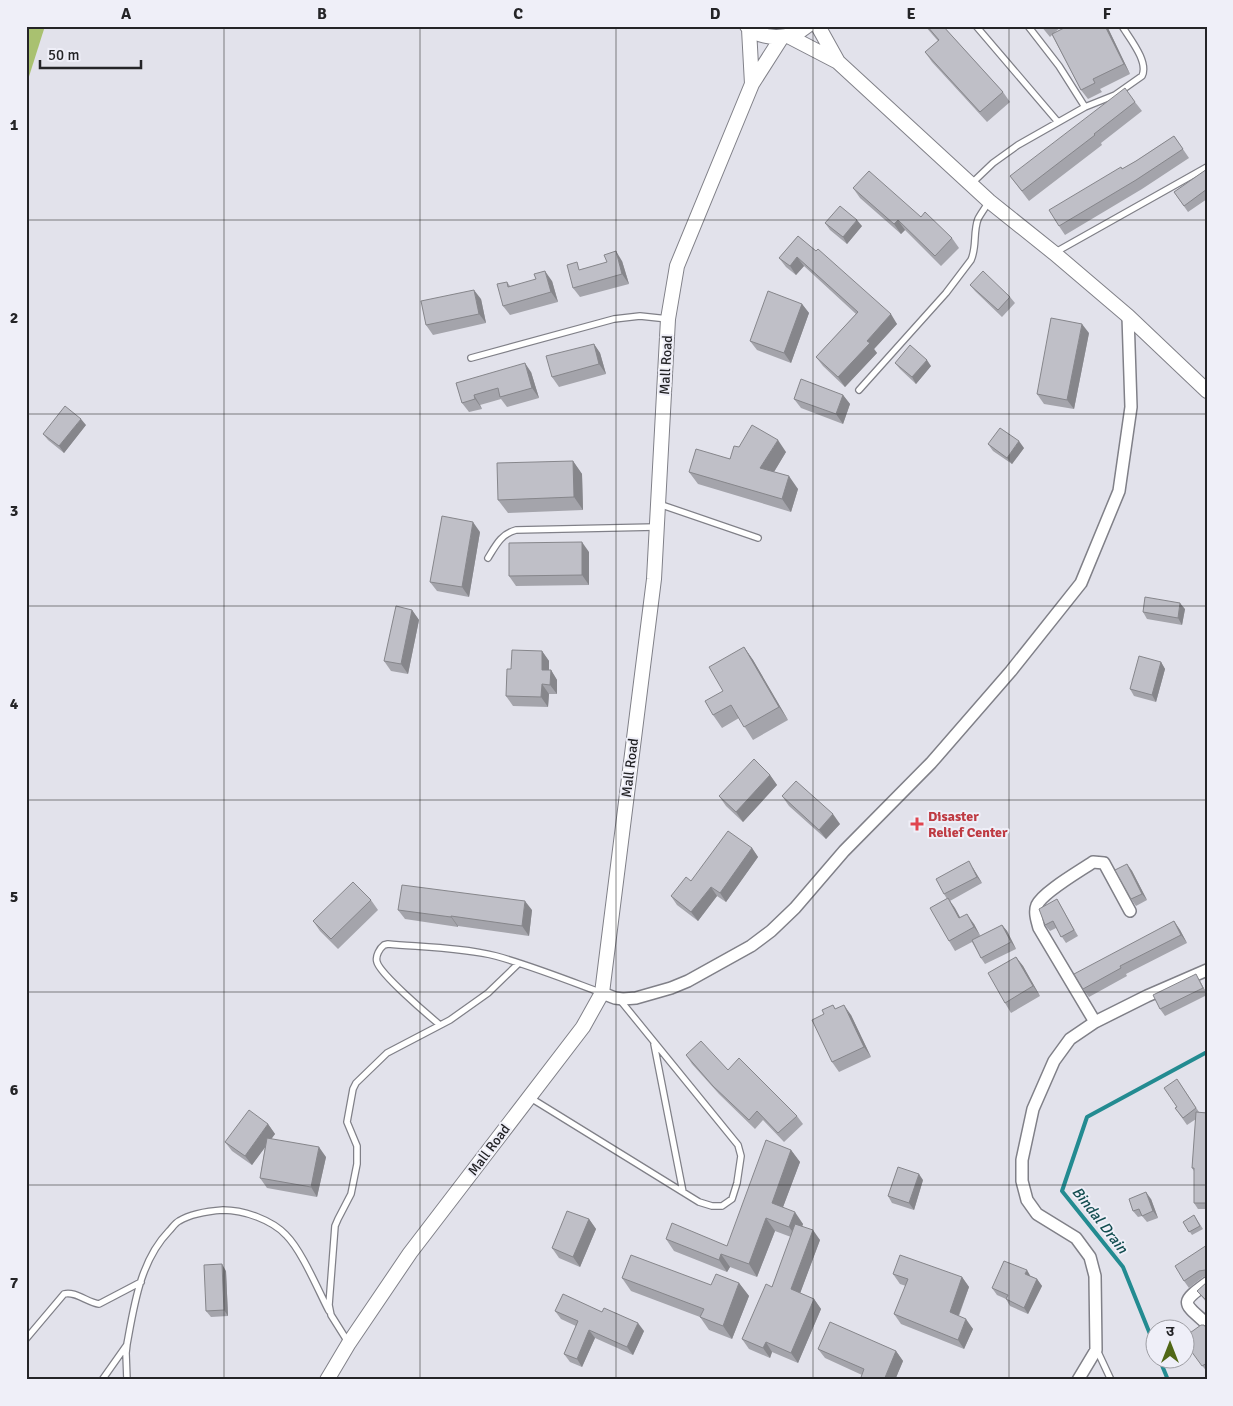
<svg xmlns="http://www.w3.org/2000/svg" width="1233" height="1406" font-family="Signika,'Noto Sans Devanagari',sans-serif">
<rect width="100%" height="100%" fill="#e2e2eb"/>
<path fill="#a9c170" d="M26 26H45L26 86Z"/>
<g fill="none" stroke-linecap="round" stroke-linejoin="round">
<path stroke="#238b91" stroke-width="4" d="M1156 1349 1123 1267 1062 1191 1087 1117 1207 1052
M1159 1358 1168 1380"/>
<defs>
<path id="service" d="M976 26 1058 122
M1085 107 1115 95 1142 76C1149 62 1130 39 1122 26
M971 184 993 163 1018 145 1085 107 1059 66 1028 26
M1054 253 1207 167
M471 358 614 319 640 316 668 319
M859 390 946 293 971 260C977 247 973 232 978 219 981 213 986 207 989 201
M659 504 758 538
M488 558C496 545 501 534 516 530L656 527
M440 1025C428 1015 380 974 377 962 375 956 380 948 384 945L388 944C421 947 465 948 496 956 532 966 567 980 602 993
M654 1044 683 1192
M529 1097 699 1202 712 1206H722L732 1199 737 1183 741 1156 738 1145 620 1000
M26 1339 64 1294C75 1291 87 1302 99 1304L141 1282
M348 1342 331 1315 329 1305 335 1226 338 1219 351 1194 357 1164V1146L347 1122 353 1089 356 1083 387 1053 450 1020 488 993 518 964
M1097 1350 1111 1380
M102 1380 126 1346
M127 1380 126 1353 127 1344C134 1306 140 1261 169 1231 172 1228 175 1223 179 1221 192 1213 209 1211 223 1210 244 1210 272 1220 286 1235 302 1251 318 1290 329 1311"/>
<path id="minor" d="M602 993 615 998 623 999 636 998 671 988 688 981 751 946 771 931 795 908 844 851 931 763 1011 671 1081 583 1119 491 1131 407 1128 316
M1095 1022 1039 928C1037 921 1034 912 1037 905 1043 892 1080 871 1093 862L1104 863 1130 911
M1207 1283C1180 1303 1182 1302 1207 1324
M1078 1380 1096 1350 1095 1276 1090 1257 1076 1238 1037 1214 1027 1200 1022 1181V1160L1033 1109 1054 1061 1070 1039 1095 1022 1147 996 1207 970"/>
<path id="tertiary" d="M747 26C762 41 791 40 807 26
M818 26 838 62
M749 29 752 84
M788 36 838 62 989 201 1054 253 1128 316 1207 391
M327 1380 349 1343 410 1253 583 1027 602 993 654 579 668 319 677 266 752 84 782 37"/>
</defs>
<use href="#service" stroke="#808088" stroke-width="8"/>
<use href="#minor" stroke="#808088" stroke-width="14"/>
<use href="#tertiary" stroke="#808088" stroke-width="16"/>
<use href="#service" stroke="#fff" stroke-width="5.5"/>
<use href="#minor" stroke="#fff" stroke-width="11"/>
<use href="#tertiary" stroke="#fff" stroke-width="14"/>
</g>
<path fill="#a4a4ab" d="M925 26H943L1003 92 1010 102 987 122 932 62 925 52 938 41Z
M1041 26H1062L1054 33 1107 26 1130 74 1100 89 1102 92 1088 99 1081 90 1052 35 1050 37Z
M1135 102 1142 111 1101 143 1102 145 1029 201 1010 176Z
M1174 136 1189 158 1142 189 1065 235 1059 226 1122 169 1136 161Z
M1207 169V199L1188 212 1174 192Z
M853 188 921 217 952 238 959 248 941 266 905 230 901 234 860 198Z
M825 223 862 226 847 244 830 230Z
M798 236 897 324 874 349 877 353 845 387 823 366 816 357 856 314 804 266 796 275 786 267 779 258Z
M622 261 629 284 580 297 573 288 582 269Z
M552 281 558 302 510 315 503 306 507 282 510 286Z
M970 285 1010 297 1015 303 1002 317 975 291Z
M481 299 486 323 433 335 426 325Z
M802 304 809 313 791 363 757 350 750 341Z
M1089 333 1074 409 1044 404 1037 394Z
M594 344 600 353 606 374 559 387 552 377Z
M895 363 931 366 916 384 900 369Z
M531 372 539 398 507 407 501 399 480 405 482 409 469 412 462 403 456 383Z
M843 395 850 404 843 424 801 408 794 399Z
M86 425 64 453 48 440 43 434Z
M988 444 1024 448 1012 464 993 451Z
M739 447 786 452 774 472 798 489 791 512 698 484 689 472 730 459Z
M573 461 582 474 583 510 508 513 498 500Z
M480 532 469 597 437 591 430 582Z
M589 552V585L516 586 509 576Z
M1185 609 1182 625 1147 619 1143 612Z
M412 610 419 620 408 674 391 671 384 661Z
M744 647 753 660 788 720 753 740 739 718 722 728 713 715 723 691Z
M542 651 549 661V670H551L557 680V694H549L548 707 513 706 506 696 511 669Z
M1161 662 1165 669 1156 702 1134 696 1130 689Z
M770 775 777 785 743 822 726 806 719 796Z
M782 796 840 824 826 839 789 806Z
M752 848 758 857 726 902 717 896 698 921 677 905 671 896 691 881Z
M1127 864 1132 871 1147 900 1136 906 1131 899Z
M973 868 982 883 950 901 960 918 974 924 980 936 1002 925 1007 931 1016 949 985 964 981 958 972 942 955 951 949 941 947 899 944 894Z
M1057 899 1061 906 1078 936 1066 943 1056 928 1050 931 1045 925Z
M371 900 378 910 338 949 320 931 313 921Z
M398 910H532L529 936 458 926V927L405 919Z
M1174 921 1180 930 1187 943 1126 974 1127 976 1089 997 1083 989Z
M1016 957 1023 966 1040 996 1011 1013 1005 1003Z
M1200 981 1207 995 1165 1016 1160 1009Z
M833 1005 835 1009 851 1015 871 1057 839 1072 832 1062 824 1014Z
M686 1055 728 1070 797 1116 803 1124 784 1142 763 1120 755 1129 719 1094 692 1064Z
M1177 1079 1199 1112 1207 1113V1209H1198L1194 1203V1171L1192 1168 1196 1119 1187 1125 1175 1108 1177 1107Z
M268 1124 275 1134 271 1139 326 1157 317 1197 267 1188 260 1178 265 1147 252 1165 232 1151 225 1142Z
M791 1150 800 1162 783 1207 803 1224 802 1226 820 1240 800 1293 814 1299 821 1309 798 1363 772 1352 770 1358 749 1349 742 1339 772 1287 791 1237 775 1231 757 1277 730 1267 727 1272 674 1251 666 1239 727 1246Z
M923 1180 914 1210 892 1203 888 1196Z
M1151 1199 1158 1218 1147 1222 1142 1216 1138 1217 1133 1211Z
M1194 1215 1203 1229 1192 1235 1183 1222Z
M589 1219 596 1229 580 1267 559 1258 552 1248Z
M1207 1245V1276L1203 1277 1189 1288 1184 1281Z
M226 1271 228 1316 211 1317 206 1311Z
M893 1274 962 1277 969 1287 959 1316 973 1329 964 1349 901 1324 894 1314 906 1286 900 1284Z
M1031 1276 1037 1279 1042 1286 1028 1314 1010 1306 1006 1299 997 1295 992 1288Z
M622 1278 711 1285 739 1283 749 1296 732 1339 709 1330 700 1317 631 1291Z
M1207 1282V1303L1197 1291Z
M555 1311 602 1312 644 1331 633 1355 595 1338 582 1367 570 1362 564 1354 576 1326 561 1319Z
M1207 1329V1372L1186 1344Z
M818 1349 896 1351 903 1361 895 1380H860L862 1375 825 1358Z"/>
<path fill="#86868b" d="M1105 26H1107L1130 74 1124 64Z
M857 220 862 226 847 244 843 237Z
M898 220 905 230 901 234 894 224Z
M616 251 622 261 629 284 622 274Z
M797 257 804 266 796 275 790 266Z
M545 271 552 281 558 302 551 292Z
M474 290 481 299 486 323 479 314Z
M802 304 809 313 791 363 784 353Z
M891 314 897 324 874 349 877 353 845 387 838 377 867 341Z
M1082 324 1089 333 1074 409 1067 400Z
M594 344 600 353 606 374 599 364Z
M927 360 931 366 916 384 912 377Z
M525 363 531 372 539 398 532 388Z
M474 395 480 405 482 409 475 399Z
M843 395 850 404 843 424 836 414Z
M81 419 86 425 64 453 59 446Z
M778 440 786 452 769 480 760 468Z
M1019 441 1024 448 1012 464 1007 458Z
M573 461 582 474 583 510 574 497Z
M789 476 798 489 791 512 782 499Z
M473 522 480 532 469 597 462 587Z
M582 542 589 552V585L582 575Z
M1180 603 1185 609 1182 625 1178 618Z
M412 610 419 620 408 674 401 664Z
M744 647 753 660 788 720 779 707Z
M542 651 549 661V679L542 670Z
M1161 662 1165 669 1156 702 1152 695Z
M551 670 557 680V694L550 685Z
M542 684 549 694 548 707 541 697Z
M770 775 777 785 743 822 736 812Z
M833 814 840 824 826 839 819 830Z
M752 848 758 857 726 902 720 893Z
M969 861 973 868 982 883 977 877Z
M1127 864 1132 871 1147 900 1142 894Z
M711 887 717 896 698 921 691 912Z
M948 898 955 908 966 928 959 918Z
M525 901 532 910 529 936 522 926Z
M967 914 974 924 981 937 974 927Z
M451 916 458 926V927L451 917Z
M1174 921 1180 930 1187 943 1181 935Z
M1002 925 1007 931 1016 949 1011 942Z
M1016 957 1023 966 1040 996 1033 986Z
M1196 974 1200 981 1207 994 1203 988Z
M844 1005 851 1015 871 1057 864 1047Z
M268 1124 275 1134 252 1165 245 1156Z
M319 1147 326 1157 317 1197 311 1187Z
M791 1150 800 1162 780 1215 772 1203Z
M919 1174 923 1180 914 1210 909 1203Z
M1146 1192 1151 1199 1158 1218 1153 1211Z
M795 1212 803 1224 798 1239 789 1227Z
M766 1218 775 1231 757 1277 749 1264Z
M589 1219 596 1229 580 1267 573 1257Z
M813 1230 820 1240 798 1299 791 1289Z
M721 1254 730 1267 727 1272 719 1260Z
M222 1264 226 1271 228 1316 224 1310Z
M1027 1270 1031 1277 1025 1274Z
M962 1277 969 1287 956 1322 950 1312Z
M1037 1279 1042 1286 1028 1314 1024 1308Z
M739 1283 749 1296 732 1339 723 1326Z
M814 1299 821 1309 798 1363 791 1353Z
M966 1319 973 1329 964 1349 958 1340Z
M638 1323 644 1331 633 1355 627 1347Z
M589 1330 595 1338 582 1367 577 1359Z
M766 1342 772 1352 770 1358 763 1348Z
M896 1351 903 1361 895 1380H884Z"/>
<path fill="#bfbfc7" stroke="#86868b" d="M927 26H943L1003 92 980 112 925 52 939 40Z
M1068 26H1105L1124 64 1093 79 1095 83 1081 90 1052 34Z
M1125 88 1135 102 1094 134 1095 135 1022 191 1010 176Z
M1174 136 1183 149 1136 180 1059 226 1049 210 1121 167 1122 169 1136 161Z
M1207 169V189L1184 206 1174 192Z
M869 171 921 217 925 212 952 238 935 256 898 220 894 224 853 188Z
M840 206 857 220 843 237 825 223Z
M798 236 816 251 818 249 891 314 867 341 870 343 838 377 816 357 858 312 797 257 790 266 779 258Z
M616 251 622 274 573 288 567 265 577 262 579 270 607 262 604 255Z
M545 271 551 292 503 306 497 284 507 282 508 287 536 279 534 274Z
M983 271 1010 297 998 310 970 285Z
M474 290 479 314 426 325 421 301Z
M768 291 802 304 784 353 750 341Z
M1051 318 1082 324 1067 400 1037 394Z
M594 344 599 364 552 377 546 356Z
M910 345 927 360 912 377 895 363Z
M525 363 532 388 500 397 498 388 474 395 475 399 462 403 456 383Z
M801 379 843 395 836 414 794 399Z
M65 406 81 419 59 446 43 434Z
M752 425 778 440 760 468 789 476 782 499 689 472 696 449 730 459 734 446 739 447Z
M1000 428 1019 441 1007 458 988 444Z
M573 461 574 497 498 500 497 463Z
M442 516 473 522 462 587 430 582Z
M582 542V575L509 576V543Z
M1145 597 1180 603 1178 618 1143 612Z
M396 606 412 610 401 664 384 661Z
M744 647 779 707 744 727 731 705 713 715 705 701 723 691 709 667Z
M512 650 542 651V670H551L550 685 542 684 541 697 506 696 507 669H511Z
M1139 656 1161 662 1152 695 1130 689Z
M754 759 770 775 736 812 719 796Z
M796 781 833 814 819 830 782 796Z
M728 831 752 848 720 893 711 887 691 912 671 896 686 877 691 881Z
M969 861 977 877 944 894 936 879Z
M1127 864 1142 894 1131 899 1115 870Z
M353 882 371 900 331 939 313 921Z
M402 885 525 901 522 926 451 916V917L398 910Z
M948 898 959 918 967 914 974 927 949 941 930 908Z
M1057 899 1074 930 1061 937 1053 921 1045 925 1039 909Z
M1174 921 1181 935 1120 966 1121 968 1083 989 1074 974Z
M1002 925 1011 942 981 958 972 940Z
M1016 957 1033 986 1005 1003 988 973Z
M1196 974 1203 988 1160 1009 1153 995Z
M833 1005 835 1009 844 1005 864 1047 832 1062 812 1020 824 1014 822 1010Z
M701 1041 728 1070 739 1058 797 1116 778 1133 757 1111 749 1120 713 1086 686 1055Z
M1177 1079 1196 1108 1183 1118 1175 1108 1177 1107 1164 1088Z
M249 1110 268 1124 245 1156 225 1142Z
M1196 1112 1207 1113V1203H1194V1168H1192Z
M267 1138 319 1147 311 1187 260 1178Z
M766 1140 791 1150 772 1203 795 1212 789 1227 766 1218 749 1264 721 1254 719 1260 666 1239 672 1223 727 1246Z
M898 1167 919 1174 909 1203 888 1196Z
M1146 1192 1153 1211 1142 1216 1139 1209 1133 1211 1129 1199Z
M567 1211 589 1219 573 1257 552 1248Z
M1194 1215 1200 1226 1189 1232 1183 1222Z
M795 1224 813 1230 791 1289 814 1299 791 1353 766 1342 763 1348 742 1339 766 1284 772 1287Z
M1207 1245V1271L1205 1270 1199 1271 1184 1281 1175 1266Z
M631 1255 711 1285 716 1274 739 1283 723 1326 700 1317 704 1309 622 1278Z
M900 1255 962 1277 950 1312 966 1319 958 1340 894 1314 908 1279 893 1274Z
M1004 1261 1027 1270 1025 1274 1037 1279 1024 1308 1006 1299 1008 1295 992 1288Z
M222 1264 224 1310 206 1311 204 1265Z
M1207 1282V1298L1205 1299 1197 1291Z
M563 1294 602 1312 604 1308 638 1323 627 1347 589 1330 577 1359 564 1354 578 1321 555 1311Z
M830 1322 896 1351 884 1380H860L864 1369 818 1349Z
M1201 1325H1204L1207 1329V1363L1202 1366 1186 1344V1340L1189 1337 1187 1335Z"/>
<path fill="none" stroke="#242427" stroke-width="1" stroke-opacity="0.55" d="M224 26V1380M420 26V1380M616 26V1380M813 26V1380M1009 26V1380M26 220H1207M26 414H1207M26 606H1207M26 800H1207M26 992H1207M26 1185H1207"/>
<path fill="#e0444e" stroke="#efeff8" stroke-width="2" d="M914.5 816.5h5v5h5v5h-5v5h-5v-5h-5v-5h5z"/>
<g text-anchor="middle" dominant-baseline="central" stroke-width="4" stroke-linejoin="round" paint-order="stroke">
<g font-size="14" fill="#242427" stroke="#efeff8">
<text transform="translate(666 365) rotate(-87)">Mall Road</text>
<text transform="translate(630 768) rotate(-83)">Mall Road</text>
<text transform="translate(489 1150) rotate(-53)">Mall Road</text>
</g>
<g font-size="14" font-weight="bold" fill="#be3a42" stroke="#efeff8" text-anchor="start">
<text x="928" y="816">Disaster<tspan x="928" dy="16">Relief Center</tspan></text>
</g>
<g font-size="15" font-style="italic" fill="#114c4f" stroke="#efeff8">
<text transform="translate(1100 1220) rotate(52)">Bindal Drain</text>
</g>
</g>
<rect width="1233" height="1406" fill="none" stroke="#efeff8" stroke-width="55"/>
<g transform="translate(1170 1344)"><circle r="24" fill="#efeff8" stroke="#9e9ea4"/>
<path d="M0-4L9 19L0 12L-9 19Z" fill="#516716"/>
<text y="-8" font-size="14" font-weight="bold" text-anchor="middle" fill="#242427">उ</text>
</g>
<path d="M40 60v8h101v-8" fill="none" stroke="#242427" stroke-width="2.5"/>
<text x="48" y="60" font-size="15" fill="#242427" stroke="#efeff8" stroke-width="4" paint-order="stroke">50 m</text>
<rect x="28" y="28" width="1178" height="1350" fill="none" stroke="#242427" stroke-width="2"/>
<g font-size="16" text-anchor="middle" font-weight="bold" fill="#242427">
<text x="126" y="19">A</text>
<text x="322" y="19">B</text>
<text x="518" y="19">C</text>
<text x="715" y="19">D</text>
<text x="911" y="19">E</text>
<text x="1107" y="19">F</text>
<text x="14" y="130">1</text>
<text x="14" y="323">2</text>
<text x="14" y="516">3</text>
<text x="14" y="709">4</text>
<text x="14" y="902">5</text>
<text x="14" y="1095">6</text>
<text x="14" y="1288">7</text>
</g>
</svg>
